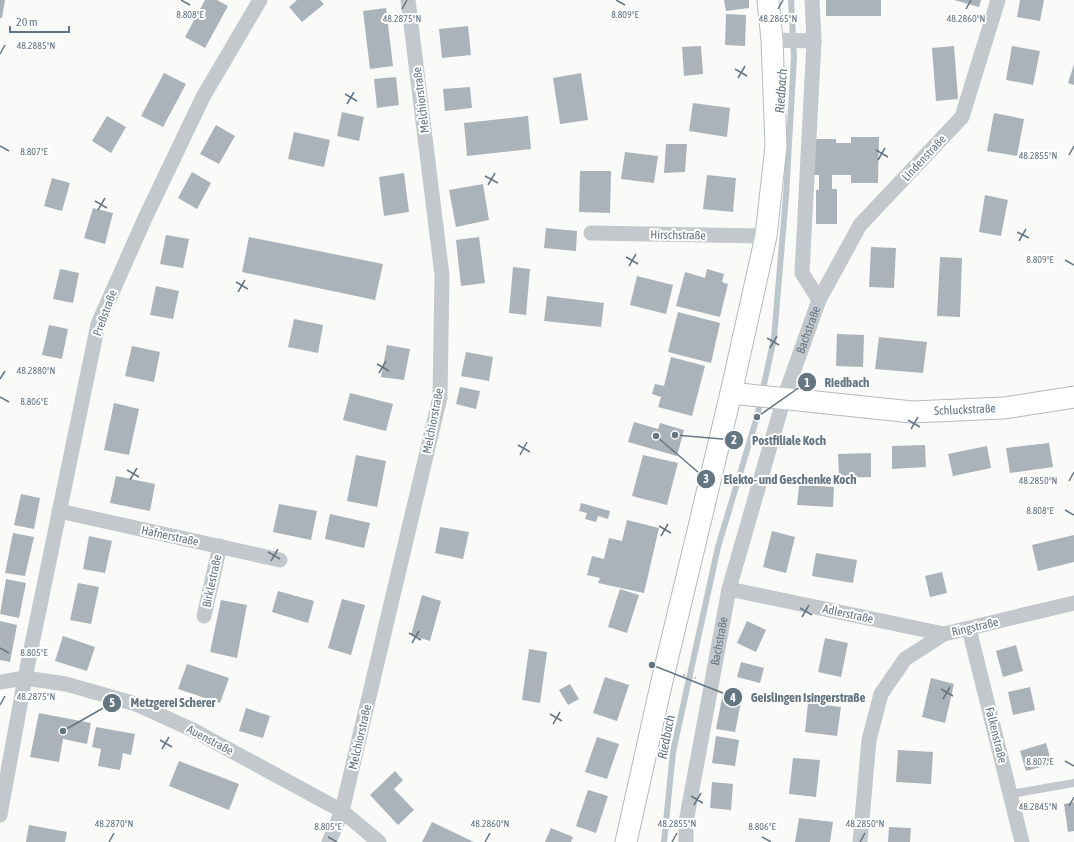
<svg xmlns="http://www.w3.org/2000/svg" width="1074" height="842" font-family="'Asap Condensed',sans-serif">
<rect width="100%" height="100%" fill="#fafaf8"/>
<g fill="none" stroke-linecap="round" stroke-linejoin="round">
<path stroke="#bbc7cb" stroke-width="6" d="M664 842 673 752 718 547 757 417 774 338 786 196 794 57 791 0"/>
</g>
<path fill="#aab3b9" d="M0 0H5L2 18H0Z
M205 0H217L228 6 205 48 185 37Z
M297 0H320L324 4 302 22 289 7Z
M724 0H749V8L726 11Z
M826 0H881V16H826Z
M954 0H981L979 7Z
M1020 0H1044L1040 21 1017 17Z
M386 8 393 66 370 69 363 11Z
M726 14 746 15 745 46 725 45Z
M468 26 471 55 442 58 439 29Z
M701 46 703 74 684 76 682 47Z
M954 46 958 99 936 101 932 48Z
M1012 46 1040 51 1033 85 1006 80Z
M1074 64V85L1068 83Z
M164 73 186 84 163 127 141 116Z
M581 73 588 120 560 124 553 78Z
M396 77 399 105 377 108 374 79Z
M470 87 472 108 445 111 443 89Z
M693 103 730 108 727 137 689 131Z
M342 112 364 117 359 141 337 136Z
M994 113 1024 119 1017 156 987 151Z
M107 116 126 127 111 153 92 141Z
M528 116 531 149 467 156 464 123Z
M216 125 235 136 219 164 200 154Z
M294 132 330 140 324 167 288 159Z
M851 137H879L878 183H851V175H832V189H837V224H816V190H819V175H813V139H836V143H851Z
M666 144H687L685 172 664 173Z
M625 152 658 156 654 183 621 179Z
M580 171H611L610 213 579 212Z
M192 172 211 183 197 209 178 198Z
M404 173 409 212 384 216 379 177Z
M707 175 736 178 733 212 703 209Z
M52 178 70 183 62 211 44 206Z
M483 184 489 220 456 227 449 190Z
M985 195 1008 200 1001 236 979 232Z
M93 208 113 213 105 244 84 238Z
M546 228 577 231 576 251 544 248Z
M166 235 189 239 183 268 160 264Z
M249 237 383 264 375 300 242 272Z
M479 237 485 283 461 286 456 240Z
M871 247 896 248 894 288 869 287Z
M940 257 962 258 960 317 937 316Z
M513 267 530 269 526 315 509 313Z
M60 269 79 273 73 303 53 299Z
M707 269 724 274 722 282 728 284 720 317 676 306 685 272 705 278Z
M637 276 673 285 666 314 630 305Z
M156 286 179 291 173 319 150 315Z
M547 296 604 303 601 327 544 321Z
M678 312 720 323 711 363 668 352Z
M294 319 323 325 318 353 288 347Z
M49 325 68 329 62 359 42 355Z
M837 334 864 335 863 367 836 366Z
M879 337 927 342 923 373 875 369Z
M387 345 410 349 404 380 381 377Z
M132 346 160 352 154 382 125 376Z
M466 352 493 357 489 381 461 376Z
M671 357 705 366 692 416 658 407 661 397 652 394 655 384 664 386Z
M460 387 480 391 476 409 456 404Z
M350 393 393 404 386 431 343 420Z
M114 403 139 409 129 455 104 450Z
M634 422 658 429 660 423 684 430 677 456 628 442Z
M1049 443 1053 467 1010 473 1006 448Z
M925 445 926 467 892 469V446Z
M987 446 991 468 953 476 948 454Z
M871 453V477L839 478 838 454Z
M356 455 386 461 377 507 347 501Z
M643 455 678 463 667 505 632 496Z
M116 476 155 484 150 511 110 503Z
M799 485 834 487 833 507 797 505Z
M21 494 40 498 34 529 14 525Z
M581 503 610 511 608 519 598 516 596 522 585 519 587 513 579 511Z
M279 504 317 511 311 540 273 532Z
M330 514 370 523 364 548 325 539Z
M627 520 659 528 644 593 598 583 600 578 587 575 592 556 604 559 609 538 622 541Z
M440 527 469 532 463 559 435 553Z
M772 531 795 537 786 573 763 567Z
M13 533 34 537 25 576 5 573Z
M1074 535V562L1038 571 1032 545Z
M89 536 112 541 105 573 83 569Z
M816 553 857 560 853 583 812 576Z
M942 572 947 593 930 597 925 576Z
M6 579 26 583 19 618 0 614Z
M78 583 99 587 91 624 70 620Z
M620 589 639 595 627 633 608 627Z
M278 591 314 601 308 623 272 612Z
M422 595 441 601 430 641 411 635Z
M342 599 365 605 351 655 328 648Z
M221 600 247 605 237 658 210 652Z
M0 621 17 625 10 662 0 660Z
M747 621 766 630 756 652 737 643Z
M63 636 95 647 87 671 55 661Z
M825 638 848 643 841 677 818 672Z
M1016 645 1023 671 1003 677 996 651Z
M529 649 547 652 540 703 522 700Z
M741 662 764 668 760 683 737 677Z
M187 664 229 678 220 703 178 689Z
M605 677 629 685 617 721 593 713Z
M931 678 954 684 945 723 922 717Z
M570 684 579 699 568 705 559 690Z
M1030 687 1035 710 1013 715 1008 692Z
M723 693 742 697 735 732 716 729Z
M808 703 841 707 837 736 805 732Z
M246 708 270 716 263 738 239 731Z
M39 713 91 723 87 744 63 739 59 762 30 757Z
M96 727 135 734 131 755 123 753 120 770 98 766 101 749 92 747Z
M716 736 739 740 735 766 712 763Z
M597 737 619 744 607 779 585 772Z
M1046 743 1052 764 1026 771 1020 751Z
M898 750 933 752 931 784 896 782Z
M793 758 820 760 816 797 789 794Z
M179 761 239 784 229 810 169 786Z
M395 771 403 780 394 789 414 810 398 825 370 795Z
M712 782 733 784 731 810 710 808Z
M588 790 608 796 596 833 576 826Z
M1074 802V831L1068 832 1064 804Z
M799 818 833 822 830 842H795Z
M432 822 474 842H422Z
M29 825 67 832 65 842H26Z
M889 827 911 828 910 842H888Z
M551 828 573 837 571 842H545Z"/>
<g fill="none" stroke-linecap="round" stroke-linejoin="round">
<defs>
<g id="secondary">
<path id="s2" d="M731 393 912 412 1004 408 1074 397"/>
<path d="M626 842 662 681 731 393 766 236 776 146 772 40 768 0"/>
</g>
</defs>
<use href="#secondary" stroke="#b3babf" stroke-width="23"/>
<path stroke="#bbbfc2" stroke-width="2.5" stroke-dasharray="2 2" stroke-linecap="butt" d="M683 675 696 678"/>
<path stroke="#c3c8cc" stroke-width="8" d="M1011 794 1074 783"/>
<g stroke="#c3c8cc" stroke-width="15">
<path d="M812 0 814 41 802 273 819 300"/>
<path d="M772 40 814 41"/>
<path d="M591 233 766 236"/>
<path d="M59 511 280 560"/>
<path d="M729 589 944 634"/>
<path d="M204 616 220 546"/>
<path d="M969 629 1022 842"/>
<path d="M0 682 25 678 66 684 136 704 193 730 342 811 379 842"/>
<path d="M0 815 25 678 98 324 146 216 203 97 260 0"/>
<path d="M329 842 342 811 440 397 442 275 408 0"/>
<path id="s1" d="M686 842V822L729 589 784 398 819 300 860 225 962 117 998 0"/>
<path d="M860 842 869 740 881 694 905 659 944 634 1074 603"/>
</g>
<use href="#secondary" stroke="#fff" stroke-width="21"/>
</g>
<path fill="none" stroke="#657683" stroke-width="1.5" d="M181 0 190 5M616 0 625 5M402 9 407 0M778 9 783 0M966 9 971 0M0 54 5 45M735 69 747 76M738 78 745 66M345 94 357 101M347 104 354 92M0 146 9 151M876 150 888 157M1069 155 1074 146M878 160 885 148M485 176 498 183M488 185 495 173M95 201 107 208M98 210 105 198M1017 232 1029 238M1019 241 1026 229M626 257 638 264M1065 260 1074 265M629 266 636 254M236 282 248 289M238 292 245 280M767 338 779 345M770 348 777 336M377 364 389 371M379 373 386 361M0 379 5 371M0 397 9 402M908 420 920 427M911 429 918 417M518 445 530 452M520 455 527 442M127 470 139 477M130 480 137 468M1069 481 1074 472M1065 510 1074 515M659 526 671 533M661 536 668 524M268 552 280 559M271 561 278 549M800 608 812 615M802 617 809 605M409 633 421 640M412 643 419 631M0 648 9 653M941 689 953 696M943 699 950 687M0 705 5 696M550 714 562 721M553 724 560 712M160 740 172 747M162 749 169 737M1065 761 1074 766M691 796 703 803M694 805 701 793M1069 806 1074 797M328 837 337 842M762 837 771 842M109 842 114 833M485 842 490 833M672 842 677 833M860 842 865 833"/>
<g text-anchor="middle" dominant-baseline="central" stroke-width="4" stroke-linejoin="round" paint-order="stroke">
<g font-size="12" fill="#657683" stroke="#fff">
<text transform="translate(421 100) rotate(-97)">Melchiorstraße</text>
<text transform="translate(924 158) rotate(-47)">Lindenstraße</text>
<text transform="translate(678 235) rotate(1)">Hirschstraße</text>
<text transform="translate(105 313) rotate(-70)">Preßstraße</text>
<text stroke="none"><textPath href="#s1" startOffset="528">Bachstraße</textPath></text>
<text stroke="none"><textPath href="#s2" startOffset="235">Schluckstraße</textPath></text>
<text transform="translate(433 421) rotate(-79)">Melchiorstraße</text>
<text transform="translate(170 536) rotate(12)">Hafnerstraße</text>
<text transform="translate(212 581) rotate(-78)">Birklestraße</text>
<text transform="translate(848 614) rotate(12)">Adlerstraße</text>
<text transform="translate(975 627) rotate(-13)">Ringstraße</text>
<text stroke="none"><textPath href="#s1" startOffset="204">Bachstraße</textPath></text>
<text transform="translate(996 735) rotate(76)">Falkenstraße</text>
<text transform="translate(360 737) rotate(-77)">Melchiorstraße</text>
<text transform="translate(210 740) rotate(28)">Auenstraße</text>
</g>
<g font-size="13" font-style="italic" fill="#60757c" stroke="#fff">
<text transform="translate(781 91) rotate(-86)">Riedbach</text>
<text transform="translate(666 737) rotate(-79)">Riedbach</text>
</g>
</g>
<g font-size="10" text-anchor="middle" fill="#657683" stroke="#fff" stroke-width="4" stroke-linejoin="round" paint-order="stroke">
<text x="190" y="18">8.808°E</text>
<text x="625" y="18">8.809°E</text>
<text x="402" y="22">48.2875°N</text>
<text x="778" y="22">48.2865°N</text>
<text x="966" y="22">48.2860°N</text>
<text x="36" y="49">48.2885°N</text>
<text x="34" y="155">8.807°E</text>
<text x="1038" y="159">48.2855°N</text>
<text x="1040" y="263">8.809°E</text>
<text x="36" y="374">48.2880°N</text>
<text x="34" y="405">8.806°E</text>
<text x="1038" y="484">48.2850°N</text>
<text x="1040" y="514">8.808°E</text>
<text x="34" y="656">8.805°E</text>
<text x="36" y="700">48.2875°N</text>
<text x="1040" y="765">8.807°E</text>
<text x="1038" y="810">48.2845°N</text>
<text x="114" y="827">48.2870°N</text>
<text x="490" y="827">48.2860°N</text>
<text x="677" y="827">48.2855°N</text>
<text x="865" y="827">48.2850°N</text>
<text x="328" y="830">8.805°E</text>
<text x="762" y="830">8.806°E</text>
</g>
<path fill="none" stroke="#657683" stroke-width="1.5" d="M757 417L807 382M675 435L734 440M656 436L706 479M652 665L733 697M63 731L112 703"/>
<g fill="#657683" stroke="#fff" stroke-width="1.5">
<circle cx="757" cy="417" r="4"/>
<circle cx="675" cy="435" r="4"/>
<circle cx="656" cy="436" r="4"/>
<circle cx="652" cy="665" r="4"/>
<circle cx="63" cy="731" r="4"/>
<circle cx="807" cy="382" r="10"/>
<circle cx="734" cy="440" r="10"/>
<circle cx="706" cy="479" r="10"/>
<circle cx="733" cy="697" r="10"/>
<circle cx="112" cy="703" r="10"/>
</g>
<g font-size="12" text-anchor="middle" font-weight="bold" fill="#fff">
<text x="807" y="387">1</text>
<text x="734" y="444">2</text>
<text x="706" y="483">3</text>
<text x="733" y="702">4</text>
<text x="112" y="707">5</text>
</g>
<g font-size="13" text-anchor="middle" font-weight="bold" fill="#657683" stroke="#fff" stroke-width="4" stroke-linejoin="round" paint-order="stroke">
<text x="847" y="387">Riedbach</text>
<text x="789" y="445">Postfiliale Koch</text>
<text x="790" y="484">Elekto- und Geschenke Koch</text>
<text x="808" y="702">Geislingen Isingerstraße</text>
<text x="173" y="707">Metzgerei Scherer</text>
</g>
<path d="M10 26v6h59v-6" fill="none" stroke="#657683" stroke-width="2"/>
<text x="16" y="26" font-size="12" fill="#657683" stroke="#ffffff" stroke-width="3" paint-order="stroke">20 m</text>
</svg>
